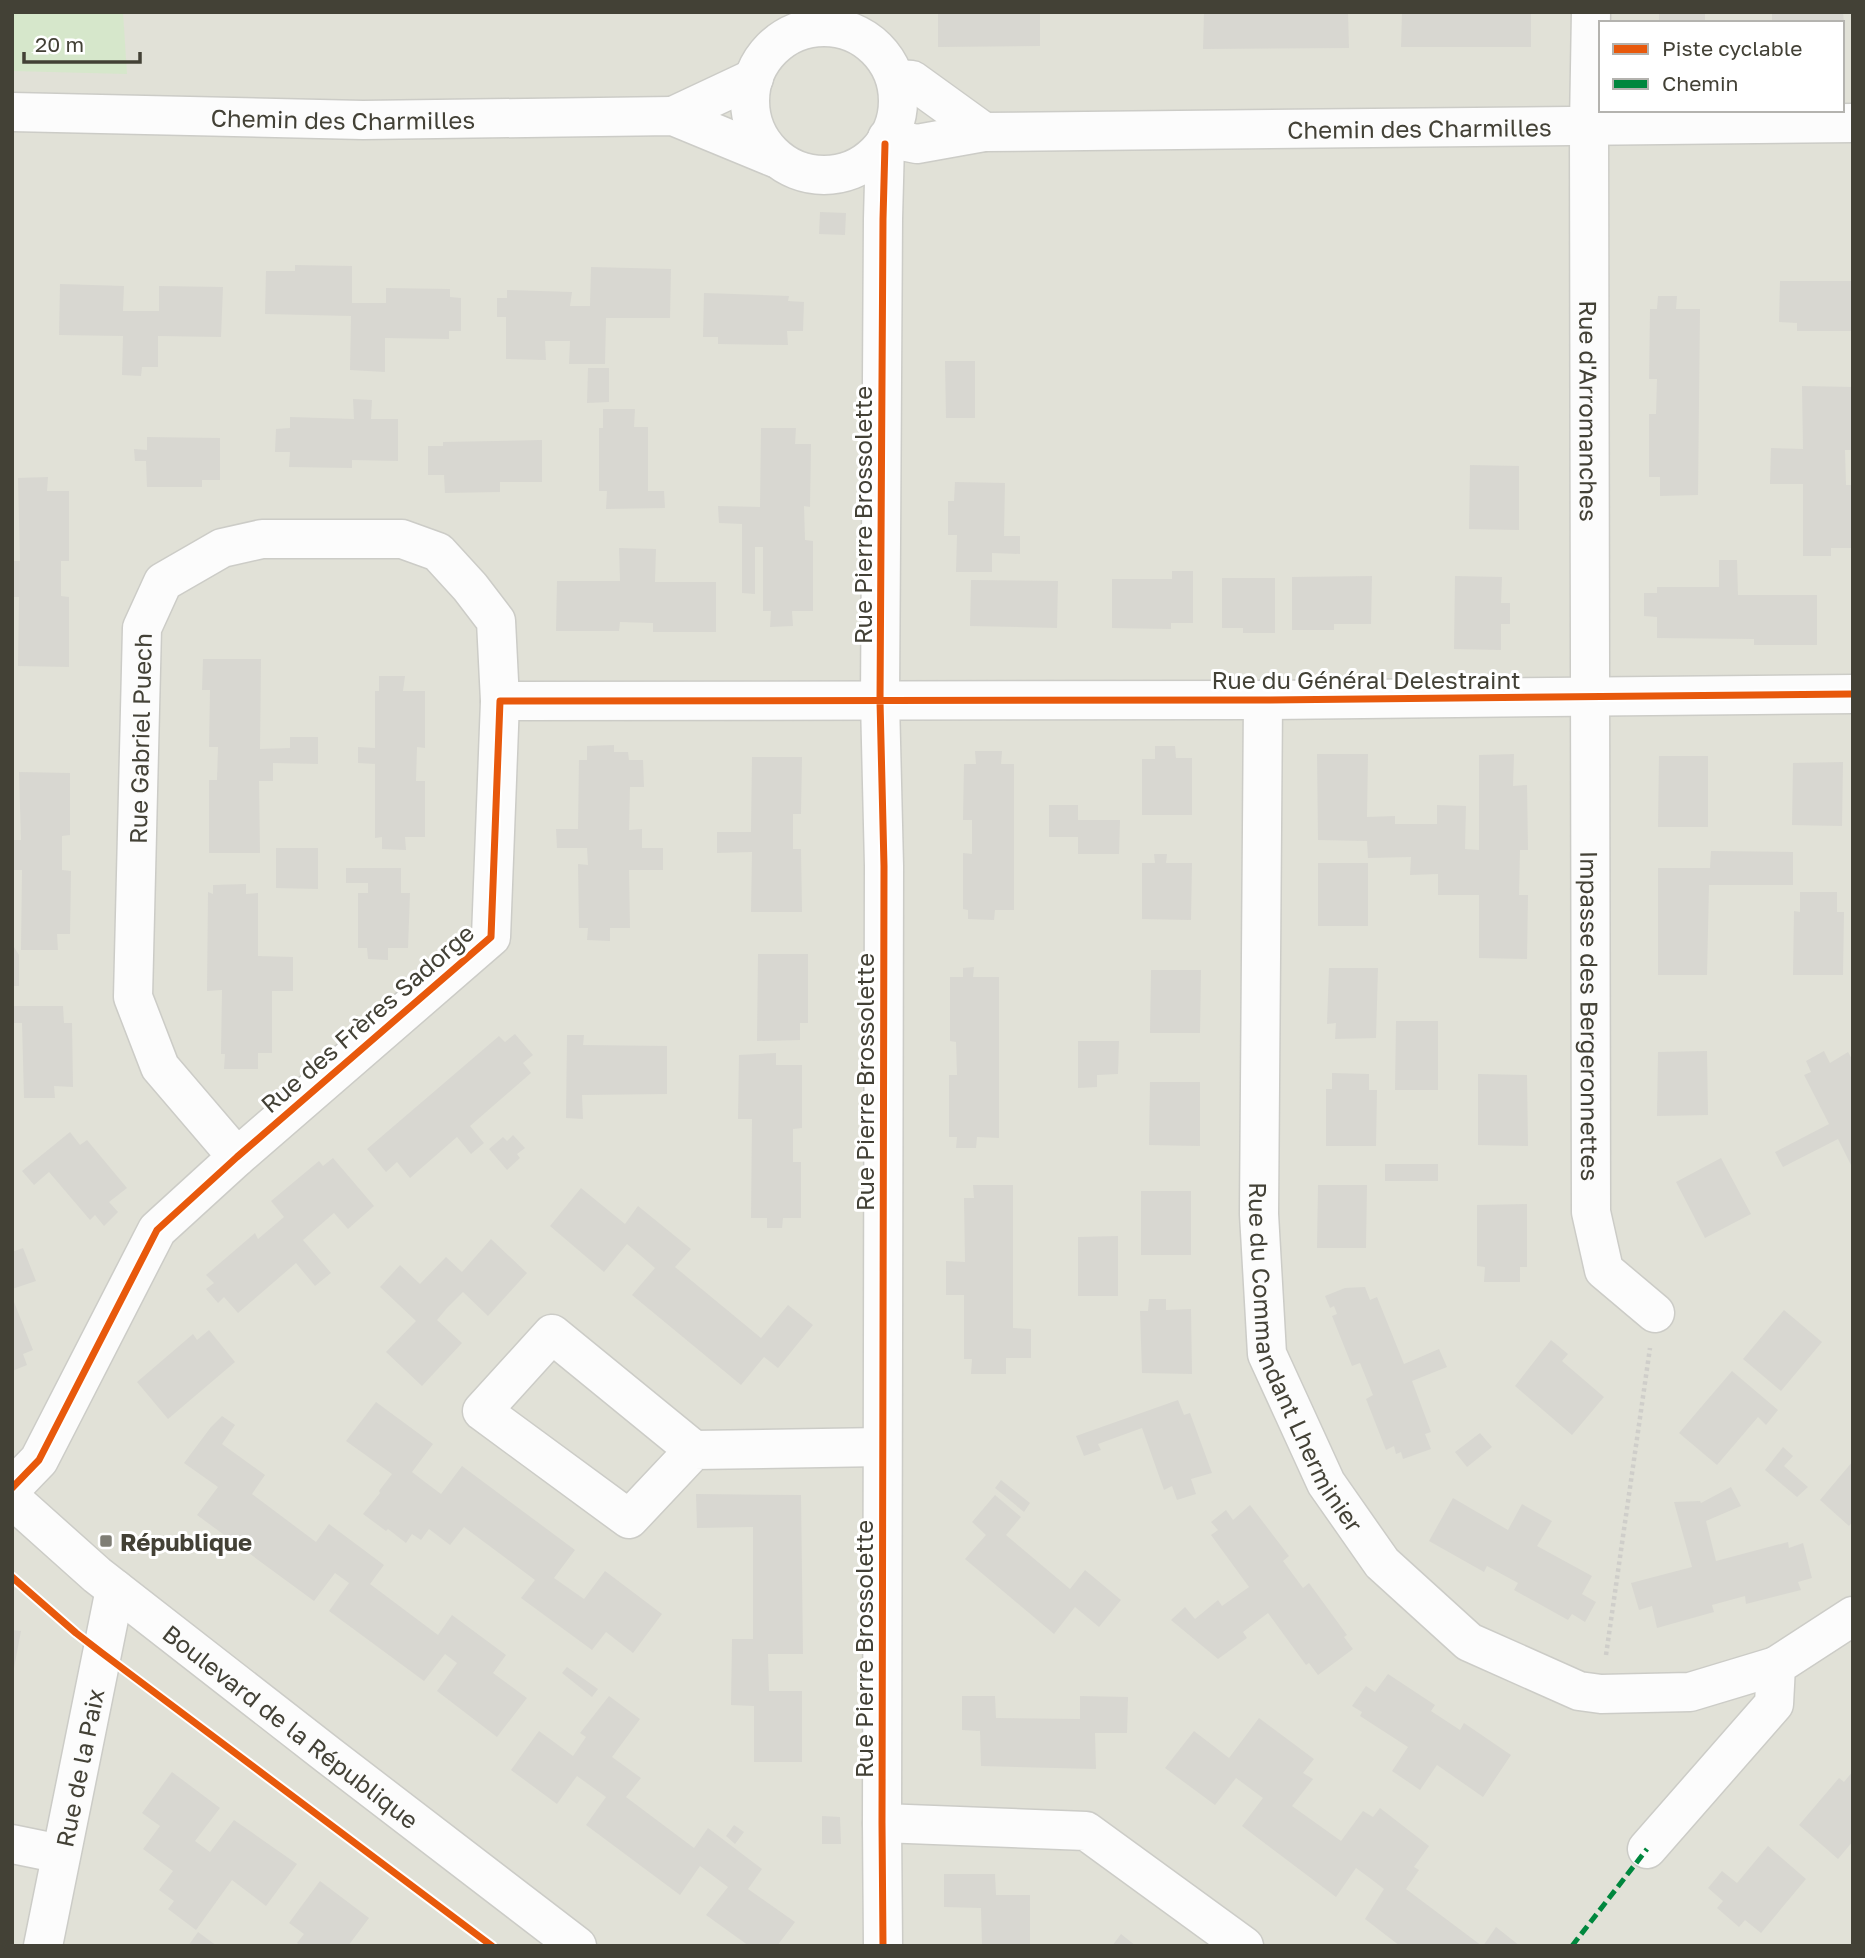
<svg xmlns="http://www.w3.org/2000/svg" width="1865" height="1958" font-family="'Golos Text',sans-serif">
<rect width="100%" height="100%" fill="#eeeee9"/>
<path fill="#e1e1d7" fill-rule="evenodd" d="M12 12H1853V1946H12ZM1601 23H1842V110H1601Z"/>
<path fill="#d6e7cb" d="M12 12H123L127 74 12 71Z"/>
<path fill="#d8d7d1" d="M938 12H1040V46L938 47Z
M1204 12H1348L1349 48 1203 49Z
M1402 12H1531V47H1401Z
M1659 12H1705V22L1659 23Z
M1772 12H1843L1844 23H1772Z
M820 212 846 213 845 235 819 234Z
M295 265 352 266V303H386V288L450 289V297L461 298V331H449V339L385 338V372L350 370 351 316 265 314 266 271H295Z
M591 267 671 269 670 318H606L605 364H569L570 341H545L546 360 506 359V317H497V298H507V290L572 292 570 306H590Z
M1780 281H1853V331H1797V323L1779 322Z
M60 284 124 286 123 311H159V286L223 287 221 337 158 336V367H142L141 376 122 375 123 336 59 335Z
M704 293 789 296 788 301 804 302 803 331H787L788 345 718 344V337H703Z
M1658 296H1677L1676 309H1700L1698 495 1660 496V477H1649V414H1656L1657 379H1649L1650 309H1657Z
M945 361H975V418H946Z
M588 368H609V402L587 403Z
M1802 386 1853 387V450H1845L1846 485H1853V548H1831V556H1803V484H1770L1771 448 1803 449Z
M353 399 372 400 371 419H398V461L352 460V468L289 467 290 452H275L276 429 290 428V417L354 419Z
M603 409H635L634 427H648V491H664L665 508 606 509 607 491H599V428H603Z
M761 428H796L795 444H811L810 507 804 506 805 540 813 541V611H792L793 626 770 627 771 611H763V547H755V594L742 593V524L719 523 718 506 760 507Z
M147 437 220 438V480H202V487H147L146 461H135L134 449 147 450Z
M542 440V482H500V492L445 493 444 475H428V446H443V442Z
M1470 465 1519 466V530L1469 529Z
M48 477 47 491H69V561H61V596L69 597V667L18 666 19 597H12V561H20L18 478Z
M955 482 1005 483 1004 536H1020V554L992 553V572H956L957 535H948V501H954Z
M619 548 656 549 655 582H716V632H653V623L620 622 619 631H556L557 581H620Z
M1719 560H1737L1738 595H1817V645H1754V639L1657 638V617L1644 616V593H1657V587H1719Z
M1172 571H1193V623H1171V629L1112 628V579H1172Z
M1372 576 1371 624H1334V630H1292V577Z
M1455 576 1502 577 1501 603H1510V624H1501V650L1454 649Z
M1222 578H1275V633H1243V628H1222Z
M971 580 1058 581 1057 628 970 626Z
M203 659H261L260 749 290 748V737H318V764L273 763V781H259L260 853H209V780H217L218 747H209L210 690H202Z
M379 676H405L403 691H425V748L417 747 416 781H425V837H405L406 850 382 849V837L375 838V764L358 763V747L375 748V691H379Z
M614 745V752H628L629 760H643L644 787H630L629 830 642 829V848H663V870H629L630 928H610V941L587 940 588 928H579L578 864 588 865 587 848H557L556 829H578L579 760H587V746Z
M1155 746H1175L1176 758H1192V815H1142V759H1155Z
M975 751H1002L1001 764H1014V910H995L994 920 968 919V910L963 909V853L972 854V820H963L964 764H976Z
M1317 754H1368L1367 817 1395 816V824H1437V805L1466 806 1465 849 1479 850V755L1514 754 1513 786 1527 785 1528 850H1520L1519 895H1528L1527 959 1479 958V895H1438V874L1410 875 1411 857 1368 858 1367 841 1318 840Z
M1659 756H1708V827H1658Z
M752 757H802L801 814H793V849H801L802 912H751L752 852 717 853V832H751Z
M1843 762 1842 826 1792 825 1793 763Z
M19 772 70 773V835L62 836V870L71 871 70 934H57L58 950H21L22 870H12V840H21Z
M1049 805H1078V820H1120L1119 854H1078V837H1049Z
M276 848H318V889L276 888Z
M1711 851 1793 852V885H1709L1707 975H1658V868H1710Z
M1154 854H1167L1166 863H1192L1191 920 1142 919V863H1155Z
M1318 863H1368V926H1318Z
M346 868H401V893H410L408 948H388V960L368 959 367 948H358V893H368V883H346Z
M246 884V894L258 893V956L293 957V991H272V1053H258V1069H224L225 1054H221L222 990 207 991 208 892 213 894V885Z
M1800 892H1837V912H1844L1843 975H1793L1794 911 1800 912Z
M12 944 19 955V986H12Z
M758 954H808V1023H800V1040L757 1041Z
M974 967 973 977H999V1138L977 1137 976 1148H956L957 1137H949V1075H957L956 1042 950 1041V977H963V968Z
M1329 968H1378L1376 1038 1335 1039 1336 1023 1327 1024Z
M1151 970H1201L1200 1033H1150Z
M12 1006H63L64 1023H72L73 1087 54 1086 55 1098H24L22 1023H12Z
M1396 1021H1438V1090H1395Z
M515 1034 533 1055 523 1063 531 1073 470 1126 484 1143 471 1154 457 1137 410 1178 397 1162 386 1172 367 1149 499 1036 505 1042Z
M567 1035H584L583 1045 667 1046V1094L582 1095 583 1119 566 1118Z
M1078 1041H1119L1118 1074 1097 1075V1087L1078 1088Z
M1707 1051 1708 1115 1657 1116 1658 1052Z
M1824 1051 1830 1063 1848 1052 1853 1061V1169L1838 1139 1783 1167 1775 1152 1829 1124 1804 1075 1811 1072 1806 1061Z
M776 1053V1065H802V1128L793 1129V1162H801V1218H783L782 1228H767V1218H751L752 1119H738L739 1055Z
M1332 1073 1369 1074V1090H1377L1376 1146H1326V1089H1332Z
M1478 1074 1527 1075 1528 1146 1478 1145Z
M1150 1082H1200V1146L1149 1145Z
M70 1132 80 1145 87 1140 127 1188 109 1202 118 1212 104 1226 95 1215 90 1220 49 1172 34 1185 22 1171Z
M513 1135 525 1148 517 1154 520 1158 507 1170 489 1149 503 1137 507 1141Z
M333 1158 374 1206 348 1229 334 1213 303 1240 331 1273 315 1286 296 1263 238 1313 224 1297 218 1303 206 1289 214 1283 206 1275 255 1233 258 1239 284 1217 271 1201 319 1161 323 1166Z
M1721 1158 1751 1214 1705 1238 1676 1182Z
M1385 1164H1438V1181H1385Z
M973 1185H1013V1328L1031 1329V1358H1006V1374H971L972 1359H964V1295H946V1261L965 1262 964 1198H974Z
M1318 1185H1367L1366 1248H1317Z
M581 1188 625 1224 638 1206 691 1249 675 1267 761 1338 788 1305 813 1325 778 1368 764 1357 741 1385 632 1295 655 1268 640 1255 627 1244 604 1272 550 1226Z
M1141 1191H1191V1255H1141Z
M1527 1204V1267H1520V1282H1484L1485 1267 1477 1266V1205Z
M1118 1236V1296H1078V1237Z
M491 1239 527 1273 488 1316 463 1292 447 1308 437 1320 462 1343 422 1386 386 1352 416 1321 380 1287 400 1265 420 1284 446 1257 462 1272Z
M23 1248 36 1281 12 1289V1252Z
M1365 1287 1370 1300 1377 1297 1404 1364 1439 1349 1447 1367 1412 1381 1431 1432 1425 1434 1431 1449 1403 1459 1401 1452 1396 1454 1394 1446 1386 1450 1366 1399 1373 1395 1360 1363 1352 1366 1332 1316 1337 1314 1334 1306 1330 1308 1325 1296 1345 1288Z
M12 1297 33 1350 23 1354 27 1365 12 1371Z
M1149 1299H1166V1310L1191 1309 1192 1374 1142 1373 1140 1311H1148Z
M1784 1310 1822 1342 1781 1391 1743 1359Z
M209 1330 235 1362 168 1419 137 1382 193 1334 197 1340Z
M1551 1340 1568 1354 1562 1361 1604 1397 1572 1435 1515 1386Z
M1732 1371 1778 1410 1766 1425 1758 1417 1717 1465 1679 1433Z
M1178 1400 1184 1415 1190 1413 1212 1473 1191 1479 1196 1494 1177 1500 1172 1486 1164 1490 1142 1428 1098 1444 1101 1450 1084 1456 1076 1436Z
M376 1402 433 1444 412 1472 425 1482 441 1494 462 1466 575 1550 554 1578 584 1599 605 1571 662 1614 633 1653 606 1632 592 1650 521 1598 535 1580 464 1527 450 1545 429 1529 421 1540 412 1534 406 1543 388 1529 386 1531 363 1514 380 1493 379 1491 392 1474 346 1441Z
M222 1416 235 1425 222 1444 265 1475 252 1494 316 1542 329 1524 384 1565 370 1584 438 1635 452 1615 506 1655 493 1673 527 1698 497 1737 437 1691 457 1663 445 1654 424 1681 329 1611 349 1583 335 1573 314 1601 197 1515 218 1487 184 1463 211 1427Z
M1480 1433 1492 1447 1467 1467 1455 1452Z
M1783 1447 1793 1456 1784 1466 1808 1487 1797 1497 1765 1470Z
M1853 1461V1521L1849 1526 1820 1500Z
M1001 1480 1030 1503 1024 1512 995 1488Z
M1731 1487 1741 1506 1706 1521 1716 1561 1788 1542 1789 1548 1803 1543 1812 1578 1798 1582 1801 1590 1746 1604 1745 1596 1712 1605 1714 1612 1657 1628 1652 1606 1639 1610 1631 1583 1692 1567 1674 1502 1700 1501 1701 1503Z
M696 1494 801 1495 803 1654H768L769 1691H802V1762H754V1706L731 1705 732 1639H753V1527L697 1528Z
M995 1495 1021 1517 1006 1535 1070 1589 1085 1570 1121 1600 1099 1627 1075 1607 1054 1634 965 1559 986 1535 972 1522Z
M1453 1498 1508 1530 1522 1504 1552 1521 1537 1546 1592 1576 1582 1594 1596 1602 1585 1622 1572 1614 1568 1620 1514 1590 1518 1583 1487 1566 1484 1572 1429 1541Z
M1250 1505 1289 1556 1283 1561 1303 1588 1309 1583 1347 1635 1344 1637 1353 1649 1318 1675 1309 1663 1306 1665 1268 1613 1243 1632 1247 1638 1218 1659 1171 1620 1185 1607 1195 1619 1218 1600 1222 1606 1249 1587 1211 1535 1218 1530 1211 1522 1226 1510 1233 1520Z
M12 1630 21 1631 14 1668H12Z
M567 1667 598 1689 592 1697 562 1673Z
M1388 1674 1435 1705 1431 1711 1460 1730 1464 1723 1511 1755 1483 1797 1437 1765 1420 1790 1392 1771 1408 1747 1360 1716 1362 1712 1352 1706 1366 1686 1375 1692Z
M609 1696 640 1719 612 1757 641 1778 626 1797 694 1848 708 1828 762 1869 748 1889 795 1922 777 1946H749L706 1915 728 1887 700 1866 680 1895 586 1825 606 1797 577 1776 557 1804 511 1770 539 1731 573 1756 586 1737 580 1733Z
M962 1696H995L996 1718 1080 1719V1696L1128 1697 1127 1733H1095L1096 1769 981 1766 980 1731 962 1730Z
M1259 1718 1314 1759 1303 1773 1313 1779 1292 1806 1341 1841 1363 1811 1373 1817 1380 1808 1429 1846 1414 1867 1419 1870 1406 1889 1482 1946H1400L1365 1919 1384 1889 1371 1879 1356 1868 1336 1897 1242 1826 1263 1798 1236 1778 1215 1805 1165 1768 1194 1731 1229 1758Z
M1853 1771V1841L1838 1859 1799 1825 1839 1778 1844 1782Z
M172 1772 220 1808 195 1841 210 1852 234 1820 297 1864 266 1906 232 1880 196 1930 168 1909 174 1901 159 1890 173 1871 143 1849 160 1826 142 1813Z
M822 1816 840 1817 841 1844H822Z
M734 1825 744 1832 735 1844 726 1836Z
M1768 1846 1806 1879 1761 1933 1745 1920 1739 1927 1717 1908 1723 1901 1708 1888 1722 1871 1737 1883Z
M944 1874H995L996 1895H1030V1946H982L981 1908 944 1907Z
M320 1881 369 1918 348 1946H301L297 1943 304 1934 289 1923Z
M1496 1927 1520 1946H1483Z
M198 1932 217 1946H188Z
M1121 1934 1136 1946H1112Z"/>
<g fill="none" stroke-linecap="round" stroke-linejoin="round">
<defs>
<g id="minor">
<path id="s1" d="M1591 12 1589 125 1591 1212 1604 1270 1655 1313"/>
<circle cx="824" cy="101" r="74"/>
<path d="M896 79 912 80 984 132"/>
<path id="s2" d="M12 112 363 120 673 116 775 158"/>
<path d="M673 116 754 78"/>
<path id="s3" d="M887 138 917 144 984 132 1853 123"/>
<path id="s4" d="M1263 700 1259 1214 1267 1354 1326 1483 1382 1563 1469 1642 1579 1691 1601 1694 1690 1692 1776 1666"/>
<path id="s5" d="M237 1157 160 1067 133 997 142 628 163 582 222 548 262 539H402L438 552 470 587 496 621 500 701"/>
<path d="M694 1450 552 1334 482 1411 629 1519 694 1450 882 1447"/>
<path d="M12 1488 39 1460 157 1230 237 1157 491 937 500 701 1263 700 1853 694"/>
<path id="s6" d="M12 1499 97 1575 328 1755 577 1946"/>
<path d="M882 1823 1086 1831 1244 1946"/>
<path d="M12 1844 61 1854"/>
<path d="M1647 1849 1774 1704 1776 1666 1853 1616"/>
<path id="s7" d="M43 1946 115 1589"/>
<path d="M883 1946 882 1823 884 866 880 701 883 219 885 144"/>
</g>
</defs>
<use href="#minor" stroke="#ccccc7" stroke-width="41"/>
<path stroke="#cfceca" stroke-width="4.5" stroke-dasharray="3.5 3.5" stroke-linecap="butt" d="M1606 1655 1650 1348"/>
<use href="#minor" stroke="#fcfcfc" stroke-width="38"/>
<path stroke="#00873e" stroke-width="5" stroke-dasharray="10 5" stroke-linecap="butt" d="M1572 1946 1647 1849"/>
<defs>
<path id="cycleway" d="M12 1488 39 1460 157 1230 237 1157 491 937 500 701 1263 700 1853 694
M12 1577 76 1633 102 1653 492 1946
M883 1946 882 1823 884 866 880 701 883 219 885 144"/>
</defs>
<use href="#cycleway" stroke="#fff" stroke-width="11"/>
<use href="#cycleway" stroke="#e8590c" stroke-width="7"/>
</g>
<rect fill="#7f7e75" stroke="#fff" stroke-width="2.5" x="99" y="1534" width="14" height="14" rx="3.5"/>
<g text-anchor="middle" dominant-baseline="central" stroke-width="6" stroke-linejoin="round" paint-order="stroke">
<g font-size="24" fill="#434136" stroke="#fff">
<text stroke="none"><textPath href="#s2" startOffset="331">Chemin des Charmilles</textPath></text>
<text stroke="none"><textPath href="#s3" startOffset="534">Chemin des Charmilles</textPath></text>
<text stroke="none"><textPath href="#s1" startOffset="399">Rue d'Arromanches</textPath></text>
<text transform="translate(862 515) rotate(-90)">Rue Pierre Brossolette</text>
<text x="1366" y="679">Rue du Général Delestraint</text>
<text stroke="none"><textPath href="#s5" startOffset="452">Rue Gabriel Puech</textPath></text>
<text stroke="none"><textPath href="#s1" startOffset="1004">Impasse des Bergeronnettes</textPath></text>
<text transform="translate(367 1018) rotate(-41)">Rue des Frères Sadorge</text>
<text transform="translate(864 1082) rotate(-90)">Rue Pierre Brossolette</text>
<text stroke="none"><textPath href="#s4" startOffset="667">Rue du Commandant Lherminier</textPath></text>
<text transform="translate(863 1649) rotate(-90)">Rue Pierre Brossolette</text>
<text stroke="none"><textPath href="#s6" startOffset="360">Boulevard de la République</textPath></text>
<text stroke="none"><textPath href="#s7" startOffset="182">Rue de la Paix</textPath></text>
</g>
<g font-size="24" font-weight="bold" fill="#434136" stroke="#fff" text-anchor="start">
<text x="120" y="1541">République</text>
</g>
</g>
<rect width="1865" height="1958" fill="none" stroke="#434136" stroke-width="28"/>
<rect x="1599" y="21" width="245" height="91" fill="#ffffff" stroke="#b4b3af" stroke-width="2"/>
<rect x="1613" y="44" width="35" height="10" fill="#e8590c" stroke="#b4b3af" stroke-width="2"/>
<text x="1662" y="56" font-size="21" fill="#434136">Piste cyclable</text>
<rect x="1613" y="79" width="35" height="10" fill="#00873e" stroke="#b4b3af" stroke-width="2"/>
<text x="1662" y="91" font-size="21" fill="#434136">Chemin</text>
<path d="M24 52v10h116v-10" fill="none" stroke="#434136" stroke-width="3.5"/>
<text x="35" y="52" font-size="21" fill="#434136" stroke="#ffffff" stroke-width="5" paint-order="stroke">20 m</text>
</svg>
